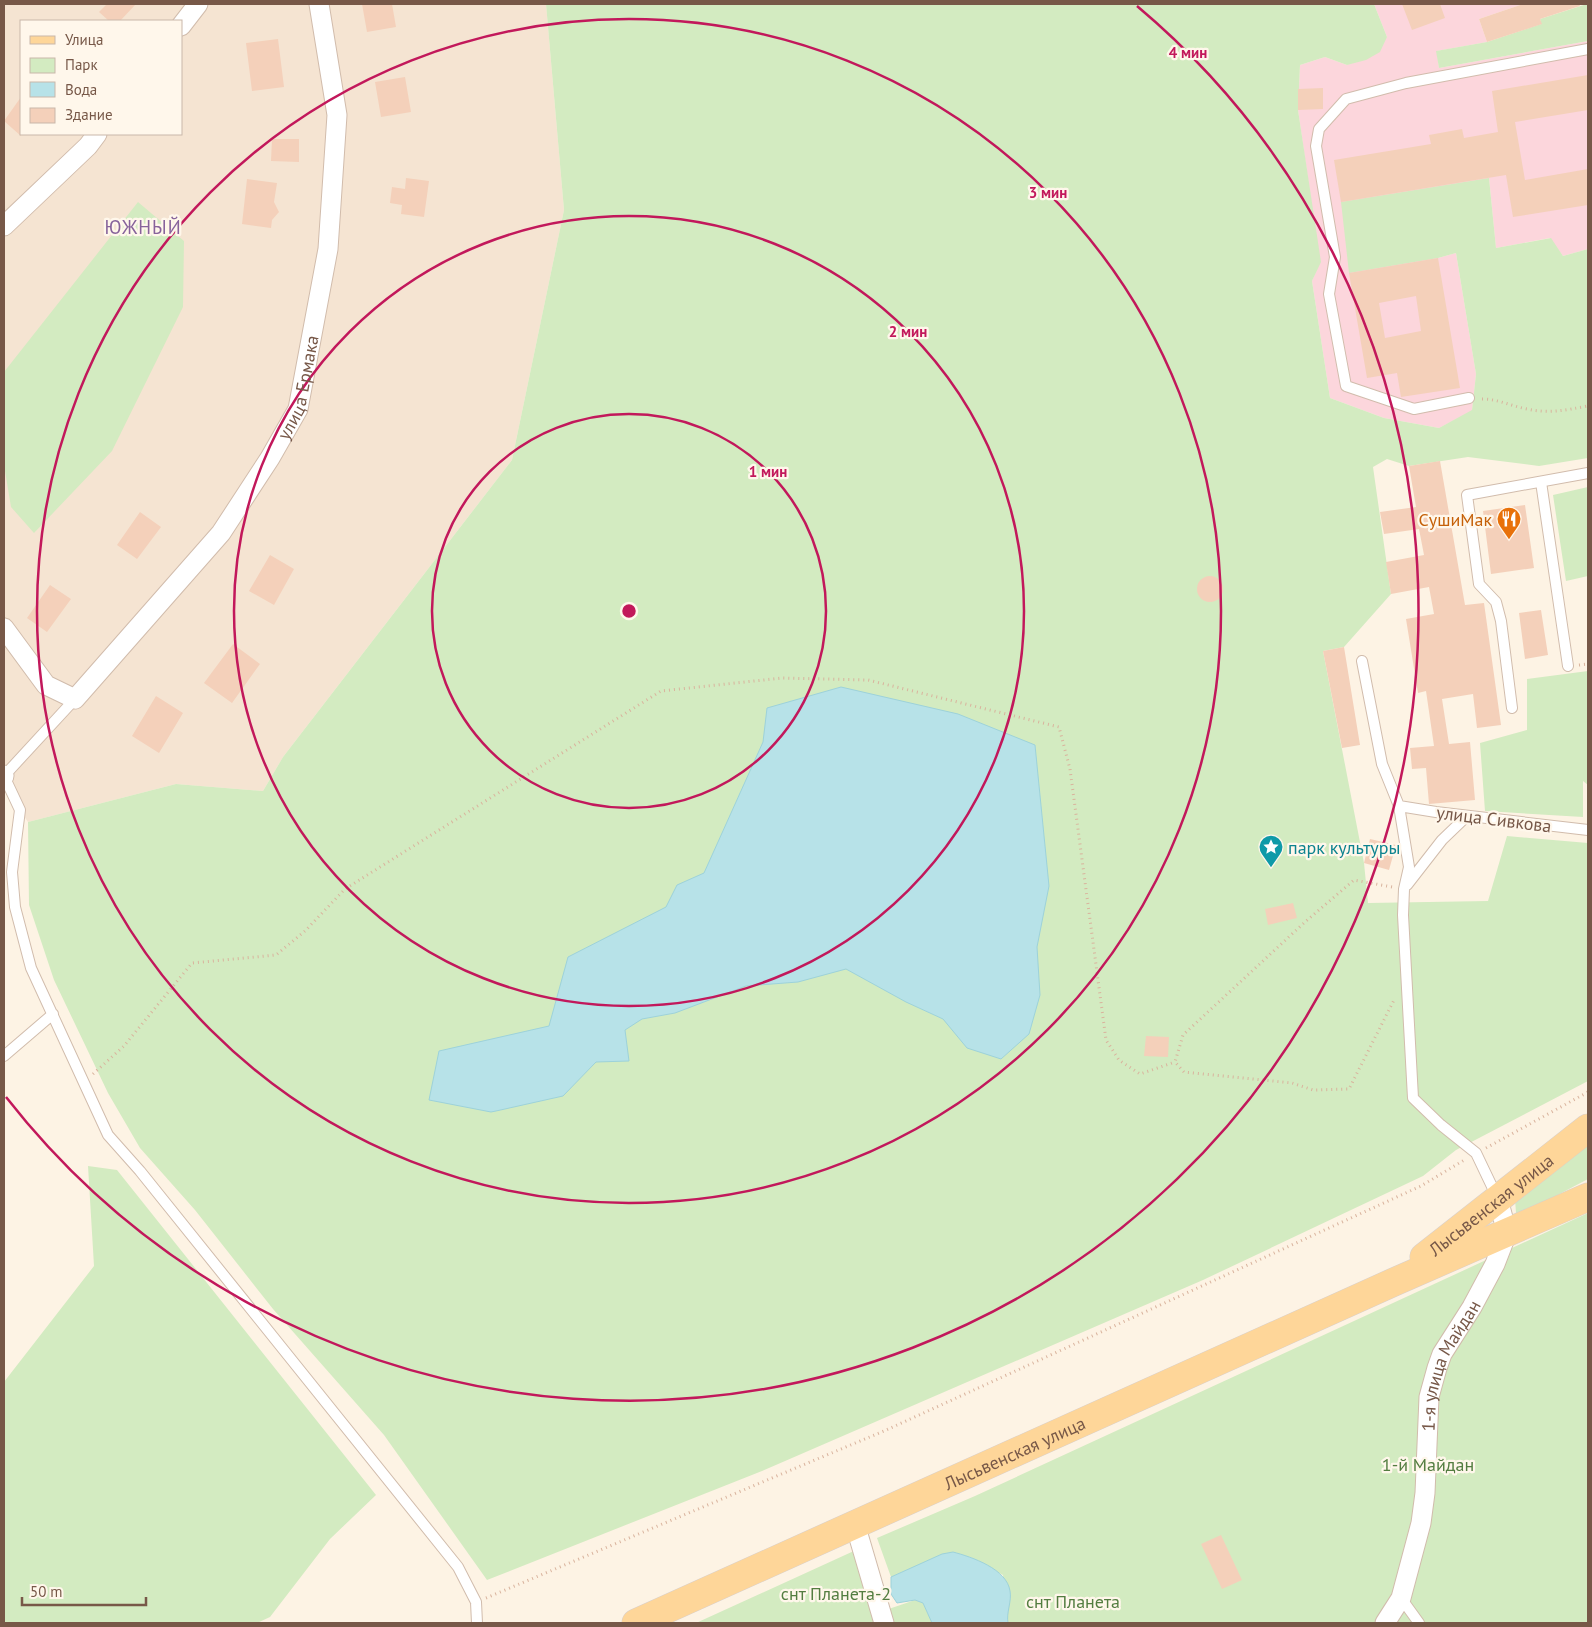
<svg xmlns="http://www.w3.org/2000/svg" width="1592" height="1627" font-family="'PT Sans',sans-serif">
<rect width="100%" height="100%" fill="#fdf3e4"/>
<path fill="#f5e4d2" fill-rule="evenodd" d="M4 4H546L564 210 512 460 283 757 263 791 176 784 28 822 4 786ZM21 21H181V134H21Z"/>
<path fill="#fcd6dc" d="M1374 4H1523L1479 19 1487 42 1437 51 1439 68 1588 41V249L1563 256 1550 238 1496 248 1489 178 1438 258 1456 253 1476 374 1472 411 1439 428 1384 418 1330 398 1312 281 1320 262 1298 110 1300 65 1325 57 1347 65 1387 37Z"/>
<path fill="#d3ebc1" d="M546 4H1374L1387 37 1380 52 1366 60 1347 65 1325 57 1300 65 1298 110 1321 262 1312 281 1330 398 1384 418 1439 428 1472 410 1476 374 1456 253 1438 258 1349 273 1341 202 1489 178 1496 248 1551 238 1563 256 1588 249V458L1539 466 1468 457 1409 466 1387 459 1373 467 1391 594 1344 647 1323 651 1364 863 1368 903 1488 901 1507 836 1588 843V1081L1456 1150 1423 1176 1203 1280 762 1471 487 1580 384 1435 273 1309 195 1210 140 1148 108 1093 54 980 29 905 28 822 176 784 263 791 283 757 512 460 564 210Z
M1587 4 1588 41 1439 68 1436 51 1487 42 1541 24 1540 19Z
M138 202 184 241 183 307 112 451 34 533 11 507 4 465V372Z
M1588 487V576L1566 581 1553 495Z
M1588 671V785L1583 781V817L1485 811 1480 743 1527 730V679Z
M1588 1142V1179L1531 1209 1516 1213 1515 1199Z
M88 1166 117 1170 376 1495 330 1539 270 1617 257 1623H4V1382L94 1266Z
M1588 1213V1623H1008L1003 1575 970 1557 907 1570 891 1577 877 1538 975 1496Z
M856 1550 877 1613 915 1600 923 1603 932 1623H696Z"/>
<path fill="#b7e2e8" stroke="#9dd2da" d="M841 687 958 714 1035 745 1049 886 1037 947 1040 995 1029 1034 1001 1059 967 1048 943 1019 906 1002 846 969 798 982 746 986 675 1013 642 1019 625 1030 629 1061 596 1062 563 1096 496 1111 491 1112 429 1100 439 1051 549 1026 568 957 666 907 677 885 704 873 763 742 767 708Z
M953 1552C972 1557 1007 1569 1010 1591 1012 1601 1006 1613 1008 1623H932L923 1603 915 1600 897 1603 891 1594V1577L942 1554Z"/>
<path fill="#f4d0ba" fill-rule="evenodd" d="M107 4H136L120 21H109L99 12Z
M362 4H392L396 27 367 32Z
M1402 4H1440L1445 18 1412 30Z
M1523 4H1579L1580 6 1540 19 1542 24 1487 42 1479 19Z
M278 39 284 87 252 91 246 43Z
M1588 75V110L1515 122 1525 180 1588 169V205L1513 217 1506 175 1341 202 1334 160 1431 144 1429 135 1462 129 1464 138 1498 132 1492 91Z
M405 77 411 112 381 117 375 82Z
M1323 88V109L1298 110V89Z
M21 97V136L4 121Z
M272 139H299V162L271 161Z
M406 178 429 181 424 217 401 214 402 205 390 203 392 187 405 189Z
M247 179 277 183 274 202 279 212 272 220 271 228 242 224Z
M1438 258 1460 388 1401 397 1397 373 1367 378 1349 273ZM1416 296 1421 331 1385 338 1379 303Z
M1440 461 1465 605 1484 603 1501 725 1477 728 1473 694 1442 699 1449 744 1470 742 1475 800 1429 804 1426 768 1412 769 1410 748 1434 746 1426 691 1418 693 1406 619 1434 614 1429 587 1391 594 1386 562 1424 555 1419 529 1384 534 1380 512 1416 507 1409 466Z
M1525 505 1534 568 1491 574 1483 511Z
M140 512 161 527 137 559 117 545Z
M270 555 294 569 274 605 249 591Z
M1197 589a13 13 0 1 1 26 0a13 13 0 1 1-26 0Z
M50 585 71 599 47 632 27 618Z
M1541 610 1548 655 1525 659 1519 613Z
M233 644 260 664 232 703 204 683Z
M1344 647 1360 745 1342 748 1323 651Z
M156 696 183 713 159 753 132 736Z
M1370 839 1396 845 1389 870 1364 863Z
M1293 903 1297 918 1268 925 1265 909Z
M1146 1036 1169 1037 1168 1057 1144 1056Z
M1221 1535 1242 1580 1222 1589 1201 1544Z"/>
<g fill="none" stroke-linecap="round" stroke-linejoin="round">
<defs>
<path id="service" d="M1469 398 1414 409 1346 386 1329 294 1335 257 1316 146 1319 129 1346 99 1406 83 1588 49
M1541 482 1568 666
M1362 661 1382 764 1399 806 1409 867 1404 889 1403 915 1413 1098 1441 1125 1476 1153 1497 1197
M75 699 4 776 20 810 12 872 15 907 31 968 108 1135 140 1171 458 1567 476 1602 477 1623
M1512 708 1501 621 1496 602 1479 584 1467 495 1588 473
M1399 806 1436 812 1588 830
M1407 885 1442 840 1467 816
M4 1056 53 1014
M1401 1598 1419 1623"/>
<g id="minor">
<path d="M181 26 198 4"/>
<path d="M4 226 88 146 97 134"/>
<path id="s1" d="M4 628 46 685 75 699 221 533 270 458 298 409 328 249 337 115 319 4"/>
<path d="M4 775V776"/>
<path d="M855 1524 884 1623"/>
<path id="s2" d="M1385 1623 1401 1598 1421 1523 1425 1493 1429 1397 1437 1368 1442 1354 1472 1307 1495 1264 1507 1233 1498 1199"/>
</g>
<g id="primary">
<path id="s3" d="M1424 1257 1588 1128"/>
<path id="s4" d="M636 1623 1394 1282 1588 1197"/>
</g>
</defs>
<use href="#service" stroke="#d1bcac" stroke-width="12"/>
<use href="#minor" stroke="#d1bcac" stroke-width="21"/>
<use href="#primary" stroke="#d9d0cc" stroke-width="29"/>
<path stroke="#d9b39d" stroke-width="3" stroke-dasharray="1 4" stroke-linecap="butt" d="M1482 399C1498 399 1511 406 1527 409 1550 414 1565 410 1588 406
M1579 665 1588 664
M1392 887 1354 880 1305 922 1183 1035 1175 1062 1184 1072 1292 1083 1313 1090 1349 1089 1395 998
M93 1074 124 1046 192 963 276 955 305 931 345 889 661 691 782 678 868 680 1059 727 1070 769 1106 1040 1119 1060 1140 1074 1175 1062
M1486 1148 1588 1092
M486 1598 884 1431 1421 1186 1466 1159"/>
<use href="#service" stroke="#fff" stroke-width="10"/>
<use href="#minor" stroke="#fff" stroke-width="19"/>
<use href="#primary" stroke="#fed699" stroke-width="28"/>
</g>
<g fill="none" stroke="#c2185b" stroke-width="2.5">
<circle cx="629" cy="611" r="197"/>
<circle cx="629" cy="611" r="395"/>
<circle cx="629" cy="611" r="592"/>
<path d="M1137 6A790 790 0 1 1 6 1097"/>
</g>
<defs>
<symbol id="restaurant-pin" viewBox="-11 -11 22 30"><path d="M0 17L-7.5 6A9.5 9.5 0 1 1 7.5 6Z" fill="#e8710a" stroke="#fff7eb"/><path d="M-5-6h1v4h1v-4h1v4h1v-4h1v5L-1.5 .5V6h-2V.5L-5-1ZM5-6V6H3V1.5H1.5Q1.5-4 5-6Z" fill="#fff"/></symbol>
<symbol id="sight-pin" viewBox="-11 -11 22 30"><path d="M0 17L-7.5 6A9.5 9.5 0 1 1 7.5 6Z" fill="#0f9aa8" stroke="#fff7eb"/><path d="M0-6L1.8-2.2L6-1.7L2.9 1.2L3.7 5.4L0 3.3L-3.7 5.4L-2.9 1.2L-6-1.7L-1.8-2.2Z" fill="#fff"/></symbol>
</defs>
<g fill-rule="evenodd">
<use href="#restaurant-pin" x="1495" y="505" width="28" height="38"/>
<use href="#sight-pin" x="1257" y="833" width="28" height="38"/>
</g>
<g text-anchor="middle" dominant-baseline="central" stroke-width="4.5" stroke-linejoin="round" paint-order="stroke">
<g font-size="18" fill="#775848" stroke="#fff7eb">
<text stroke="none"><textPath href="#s1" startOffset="491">улица Ермака</textPath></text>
<text transform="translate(1494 819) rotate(7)">улица Сивкова</text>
<text stroke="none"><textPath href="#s3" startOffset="85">Лысьвенская улица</textPath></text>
<text stroke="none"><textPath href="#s2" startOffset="270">1-я улица Майдан</textPath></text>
<text stroke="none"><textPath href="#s4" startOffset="415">Лысьвенская улица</textPath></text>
</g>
<g font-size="18" fill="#c56008" stroke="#fff7eb" text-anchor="end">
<text x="1492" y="519">СушиМак</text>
</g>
<g font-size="18" fill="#0d838f" stroke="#fff7eb" text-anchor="start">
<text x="1288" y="847">парк культуры</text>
</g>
<g font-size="18" fill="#537d40" stroke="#fff7eb">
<text x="1428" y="1464">1-й Майдан</text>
<text x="836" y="1593">снт Планета-2</text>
<text x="1073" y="1601">снт Планета</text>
</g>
<g font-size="19" letter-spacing="1" fill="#87639b" stroke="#fff7eb">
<text x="143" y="227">ЮЖНЫЙ</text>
</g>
</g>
<circle cx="629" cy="611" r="8" fill="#c2185b" stroke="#fff7eb" stroke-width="2.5"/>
<g font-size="15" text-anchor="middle" font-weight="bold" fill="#c2185b" stroke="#fff7eb" stroke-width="4.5" stroke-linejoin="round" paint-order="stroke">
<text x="1188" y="58">4 мин</text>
<text x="1048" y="198">3 мин</text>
<text x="908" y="337">2 мин</text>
<text x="768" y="477">1 мин</text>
</g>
<rect width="1592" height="1627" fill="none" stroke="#775848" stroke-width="10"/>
<rect x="20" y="20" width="162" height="115" fill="#fff7eb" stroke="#c9b7aa"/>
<rect x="30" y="36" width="25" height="8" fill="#fed699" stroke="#c9b7aa"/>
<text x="65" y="45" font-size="15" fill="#775848">Улица</text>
<rect x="30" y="58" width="25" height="15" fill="#d3ebc1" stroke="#c9b7aa"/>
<text x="65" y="70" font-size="15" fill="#775848">Парк</text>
<rect x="30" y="82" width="25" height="15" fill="#b7e2e8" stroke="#c9b7aa"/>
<text x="65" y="95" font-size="15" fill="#775848">Вода</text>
<rect x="30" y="108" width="25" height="15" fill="#f4d0ba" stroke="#c9b7aa"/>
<text x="65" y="120" font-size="15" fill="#775848">Здание</text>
<path d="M22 1597v8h124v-8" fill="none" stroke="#775848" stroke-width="2.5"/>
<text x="30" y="1597" font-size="15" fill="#775848" stroke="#fff7eb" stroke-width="4" paint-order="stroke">50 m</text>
</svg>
